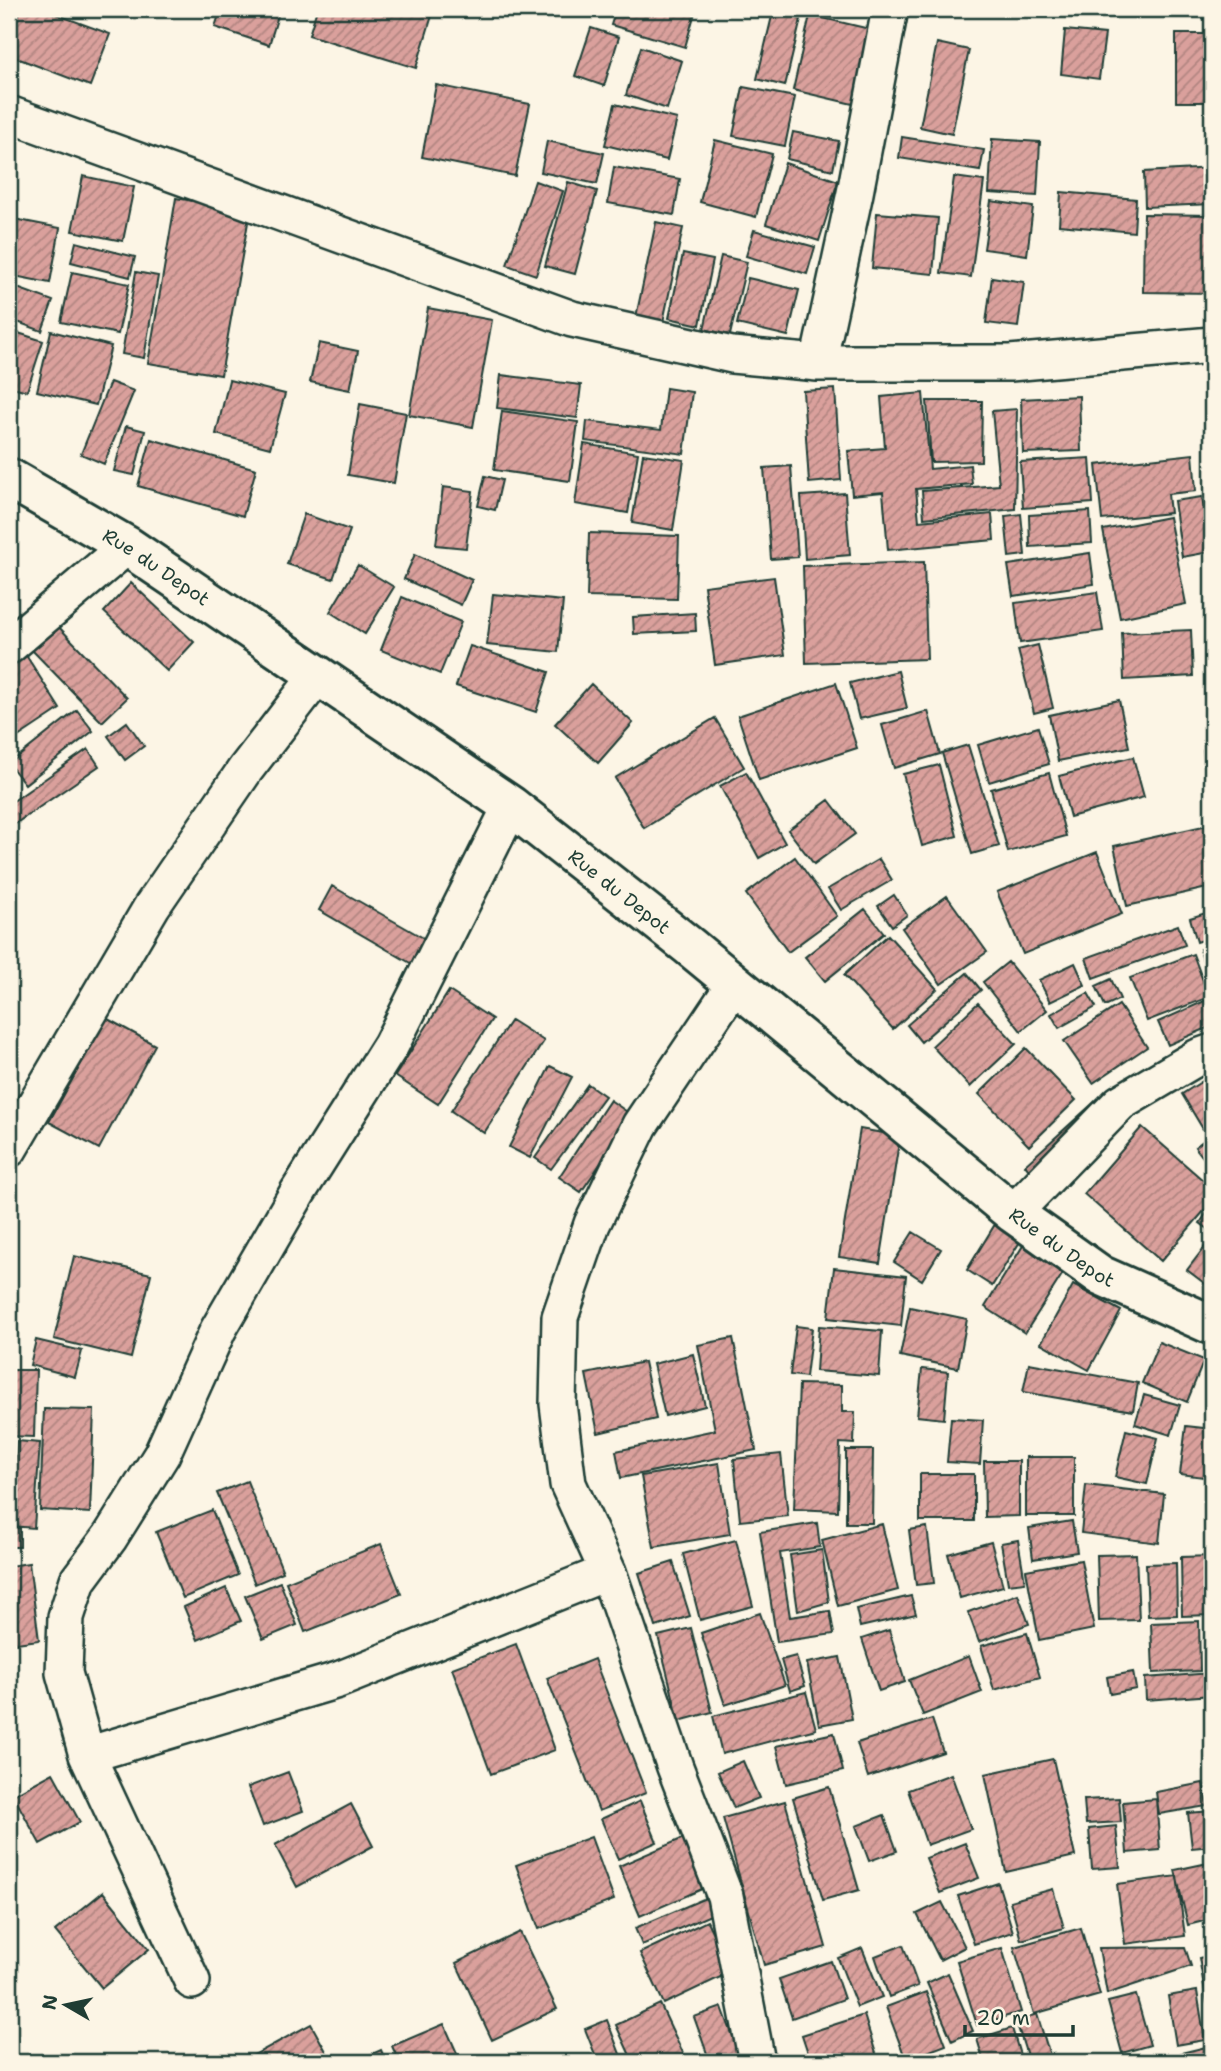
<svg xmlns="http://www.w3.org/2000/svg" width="1221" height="2071" font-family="'Shantell Sans',sans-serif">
<defs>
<pattern id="building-hatch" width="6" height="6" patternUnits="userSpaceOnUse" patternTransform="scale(1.75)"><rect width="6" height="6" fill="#daa09c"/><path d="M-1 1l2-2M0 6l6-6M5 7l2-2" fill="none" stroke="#b08480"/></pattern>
</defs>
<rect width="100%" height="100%" fill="#fcf5e5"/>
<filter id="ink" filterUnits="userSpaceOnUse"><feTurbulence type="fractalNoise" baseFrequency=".0143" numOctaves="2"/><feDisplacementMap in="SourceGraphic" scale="14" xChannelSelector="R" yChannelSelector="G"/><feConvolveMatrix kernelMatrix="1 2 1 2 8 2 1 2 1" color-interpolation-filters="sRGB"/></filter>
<g filter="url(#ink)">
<path fill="url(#building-hatch)" stroke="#1f3d34" stroke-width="2" d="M21 9H42L110 34 90 86 9 55V42Z
M221 9H280L269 45 215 27Z
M317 9H434L416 68 309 35Z
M616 9H696L685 47 611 25Z
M943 9H1025V13Z
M773 12 801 19 785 86 757 79Z
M810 15 874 30 857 105 793 90Z
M591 28 619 37 604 86 575 76Z
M1065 30 1105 34 1099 79 1061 74Z
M1176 34H1212V102H1176Z
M937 43 969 50 952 134 920 127Z
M641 47 682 61 667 109 626 95Z
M436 85 530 104 515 176 422 157Z
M743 87 795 97 785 146 733 136Z
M615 104 677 119 667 160 605 145Z
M793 132 839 141 833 170 787 159Z
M902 137 984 150 980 171 899 158Z
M992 139 1040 142 1037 196 989 193Z
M715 140 772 154 756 217 700 202Z
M547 141 604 153 597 184 541 172Z
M785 163 838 181 819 241 766 224Z
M614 167 680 179 674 215 608 203Z
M1212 168V204L1145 207 1144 172Z
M83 176 134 187 123 241 72 231Z
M954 177 984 181 971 277 941 273Z
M535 181 563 191 536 275 507 265Z
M568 182 597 191 575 274 545 266Z
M1061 192 1136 199 1134 232 1059 225Z
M176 198 250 211 221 375 148 363Z
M991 201 1033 207 1027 255 984 249Z
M877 213 938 218 933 274 872 268Z
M1144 214 1212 215V293L1143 292Z
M9 218 60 228 50 283 9 275Z
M656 222 683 228 663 322 636 317Z
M754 230 815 247 807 274 746 256Z
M76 242 135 257 130 277 71 262Z
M683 254 713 260 700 325 669 318Z
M721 256 747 262 730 335 704 329Z
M72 272 129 284 118 334 61 322Z
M136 272 158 276 144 358 122 354Z
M992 277 1024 282 1018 327 986 323Z
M748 278 799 290 788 336 737 324Z
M9 285 53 301 42 331 9 319Z
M428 308 492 320 473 427 409 415Z
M9 330 43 341 27 391 9 386Z
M51 331 111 346 96 405 37 391Z
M319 343 358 351 350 390 310 382Z
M1212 359V410H1209L1206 360Z
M501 375 581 385 577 418 497 408Z
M229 380 285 394 270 448 216 434Z
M110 382 134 391 104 464 81 454Z
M666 388 692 392 684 454 585 441 587 421 661 430Z
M835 389 841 480 809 483 803 391Z
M923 393 930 469 970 465 972 484 916 489 919 521 992 514 994 540 888 550 883 492 852 495 848 451 885 448 881 397Z
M1079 396 1081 451 1023 453 1021 399Z
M927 401H982L981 461 931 462Z
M360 404 406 413 394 483 348 475Z
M1017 409 1015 509 924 518 922 491 999 485 992 411Z
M502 411 578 422 570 481 494 470Z
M126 426 145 431 134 475 114 471Z
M151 439 256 469 243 516 138 486Z
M584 444 638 453 628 513 575 504Z
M643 454 684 460 673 530 632 523Z
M1193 454 1196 491 1168 494 1170 513 1102 520 1096 465Z
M1090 458 1093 503 1023 508 1020 462Z
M791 466 798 557 771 559 764 468Z
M485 476 502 480 495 510 478 506Z
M443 487 473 491 466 548 436 545Z
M845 493 850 555 805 559 801 496Z
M1202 497 1210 552 1182 557 1174 501Z
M1090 511 1092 543 1030 547 1029 515Z
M304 514 350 530 333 579 287 564Z
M1021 514 1025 555 1009 557 1005 516Z
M1169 517 1186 604 1120 618 1103 530Z
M589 533 679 536 677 599 587 597Z
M1090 553 1094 584 1013 596 1008 565Z
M415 554 472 580 461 605 404 579Z
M924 562 927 659 806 663 803 566Z
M358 565 394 587 365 634 330 612Z
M774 577 785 655 715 665 704 586Z
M131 583 194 642 167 671 104 612Z
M1097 592 1103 631 1020 643 1015 603Z
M493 594 563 601 558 652 487 645Z
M402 597 461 622 440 674 381 650Z
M695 613 696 631 634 634 633 617Z
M55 623 127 698 102 722 30 648Z
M1191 630 1193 676 1124 680 1122 633Z
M1038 645 1053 708 1034 713 1018 650Z
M470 646 549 672 536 712 456 686Z
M24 652 60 709 9 743V662Z
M898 671 907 708 859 719 850 683Z
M836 683 857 748 759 780 738 716Z
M591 684 633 723 598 763 555 724Z
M1119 700 1129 747 1058 761 1049 715Z
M77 710 93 731 25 784 9 764Z
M928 711 940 754 894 768 882 725Z
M715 718 744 767 644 828 615 778Z
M127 722 144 746 125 760 108 736Z
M1038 727 1049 764 989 782 978 745Z
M968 745 999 846 972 854 942 753Z
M88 749 99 766 12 826 9 821V804Z
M1212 749V794L1208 795 1203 750Z
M1133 757 1144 797 1070 817 1059 776Z
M939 765 957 836 922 846 903 774Z
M746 772 785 843 759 858 720 786Z
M1049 773 1066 836 1008 852 991 789Z
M829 800 855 834 814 864 788 830Z
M1212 824V887L1127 906 1114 846Z
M1097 852 1122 914 1023 954 997 892Z
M795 857 837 916 788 952 746 894Z
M879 859 892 880 841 910 828 889Z
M332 886 427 940 412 964 319 910Z
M894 895 907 915 892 926 878 906Z
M947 896 987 952 941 984 902 928Z
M865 909 884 933 825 981 805 957Z
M1212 911V937L1197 942 1190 918Z
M1178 925 1185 945 1093 978 1086 958Z
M888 935 937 989 893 1029 844 975Z
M1212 946V998L1200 949Z
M1193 954 1209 997 1147 1021 1130 978Z
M1008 962 1047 1010 1021 1031 983 982Z
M1075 963 1085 985 1050 1002 1039 980Z
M967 973 981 990 921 1042 907 1025Z
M1111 979 1120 999 1105 1006 1096 986Z
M449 991 492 1019 438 1104 395 1076Z
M1088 993 1096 1007 1059 1028 1051 1014Z
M1209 999 1212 1008V1026L1168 1045 1158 1022Z
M978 1003 1016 1044 970 1087 932 1046Z
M1119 1005 1147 1047 1093 1083 1064 1041Z
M106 1018 155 1045 99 1149 49 1122Z
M511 1020 544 1041 484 1133 451 1111Z
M1026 1048 1076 1100 1029 1146 979 1094Z
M550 1066 572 1077 530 1158 509 1147Z
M1212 1075V1123L1203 1129 1182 1094Z
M588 1084 605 1096 551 1169 535 1158Z
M1100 1097 1108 1106 1032 1174 1025 1165Z
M610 1100 633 1116 581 1192 559 1177Z
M1142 1127 1212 1188V1202L1161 1261 1084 1194Z
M860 1129 900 1136 880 1263 839 1257Z
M1212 1134V1169L1195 1147Z
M1212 1205V1232L1200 1223Z
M997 1221 1023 1237 992 1286 967 1270Z
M913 1232 941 1249 922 1280 894 1262Z
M1210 1240 1212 1242V1289L1187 1270Z
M1024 1244 1065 1270 1025 1333 985 1307Z
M74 1256 151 1274 131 1358 54 1339Z
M834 1268 906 1276 901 1326 828 1318Z
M1073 1285 1121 1311 1089 1370 1041 1343Z
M910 1307 967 1319 958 1368 900 1356Z
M796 1326 812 1328 806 1377 790 1375Z
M819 1326 882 1331 879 1376 816 1371Z
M733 1338 756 1450 621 1478 616 1451 715 1430 698 1345Z
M36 1340 82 1351 75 1377 30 1365Z
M1159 1342 1204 1360 1187 1402 1142 1383Z
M693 1354 705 1406 665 1416 653 1364Z
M644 1362 656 1419 598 1433 586 1374Z
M1029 1363 1138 1383 1133 1411 1023 1392Z
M922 1369 948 1372 944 1419 917 1416Z
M9 1370H36L34 1437 9 1436Z
M799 1384 842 1385V1412H855L854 1444 840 1443 838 1511 794 1509Z
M1144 1395 1180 1405 1171 1435 1135 1424Z
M44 1409 94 1410 90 1513 40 1510Z
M951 1418 983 1420 980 1464 947 1462Z
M1186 1426 1212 1429V1478L1180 1474Z
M1126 1430 1158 1438 1147 1484 1115 1477Z
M17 1441 40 1443 34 1528 12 1526Z
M846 1450H873L872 1523H846Z
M781 1454 788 1516 740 1521 734 1459Z
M1026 1457H1074V1516H1026Z
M984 1461H1019V1516L985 1517Z
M719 1463 730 1534 654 1547 641 1476Z
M920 1474H974V1521H920Z
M247 1481 283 1572 255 1584 217 1493Z
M1086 1485 1164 1494 1159 1543 1081 1533Z
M212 1510 238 1575 183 1598 156 1532Z
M1072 1521 1077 1552 1033 1559 1029 1528Z
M817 1523 820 1547 780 1553 790 1617 830 1611 834 1634 777 1642 760 1532Z
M882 1524 898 1590 838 1606 822 1540Z
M927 1527 934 1583 916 1585 909 1530Z
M9 1528H20V1547H9Z
M736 1540 753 1606 700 1620 683 1554Z
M1018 1540 1025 1582 1008 1584 1001 1543Z
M991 1542 1003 1586 960 1598 948 1554Z
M381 1544 401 1594 305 1632 286 1582Z
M822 1550 829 1602 798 1611 790 1555Z
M1136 1554 1139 1620 1099 1621 1097 1555Z
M1212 1556V1615L1182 1616 1181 1557Z
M1081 1560 1094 1629 1039 1640 1026 1570Z
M673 1562 690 1616 656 1627 639 1573Z
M29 1563 39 1640 9 1644V1566Z
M1176 1563 1177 1615 1148 1616 1146 1564Z
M280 1582 297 1625 263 1639 245 1596Z
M226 1588 241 1621 198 1640 184 1607Z
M1018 1594 1029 1624 979 1642 968 1612Z
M911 1596 916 1614 860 1627 856 1609Z
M760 1613 785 1685 725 1705 701 1633Z
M1199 1621 1200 1671 1153 1673 1151 1623Z
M691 1628 712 1712 679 1721 658 1636Z
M889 1630 905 1682 879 1691 862 1639Z
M1027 1633 1040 1677 994 1690 981 1646Z
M516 1644 555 1750 491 1774 452 1668Z
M796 1656 805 1686 790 1691 781 1660Z
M969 1656 982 1692 923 1715 909 1680Z
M840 1657 852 1719 819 1725 807 1663Z
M594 1659 646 1793 599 1811 547 1678Z
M1133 1672 1136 1689 1110 1694 1107 1677Z
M1212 1673V1695L1146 1700 1145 1678Z
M806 1692 816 1729 722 1754 713 1716Z
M932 1719 943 1752 868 1777 857 1743Z
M834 1733 843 1771 786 1784 776 1746Z
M1053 1759 1075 1856 1006 1872 985 1774Z
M743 1761 759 1798 734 1808 718 1772Z
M288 1772 303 1811 263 1826 248 1787Z
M53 1773 80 1822 40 1844 13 1795Z
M951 1774 971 1829 927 1845 908 1790Z
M1203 1783 1207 1806 1159 1814 1156 1792Z
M829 1787 859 1890 823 1900 793 1798Z
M1119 1798 1121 1822 1086 1824 1084 1800Z
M1156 1799 1160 1850 1127 1853 1123 1802Z
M640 1801 657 1842 618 1859 601 1819Z
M785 1801 826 1947 764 1965 723 1818Z
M351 1804 373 1846 297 1887 275 1845Z
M1212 1811V1846L1192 1848 1188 1813Z
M884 1815 897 1851 869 1861 856 1826Z
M1116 1826 1120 1867 1092 1869 1089 1829Z
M695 1833 716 1883 640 1916 619 1866Z
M591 1837 614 1900 539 1929 516 1865Z
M965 1843 979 1878 940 1893 926 1858Z
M1208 1863 1212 1881V1919L1188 1925 1175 1870Z
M1177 1876 1185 1936 1125 1944 1117 1884Z
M998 1883 1013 1932 974 1944 958 1896Z
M1053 1889 1064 1928 1021 1940 1010 1901Z
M103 1892 149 1949 102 1988 55 1931Z
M715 1894 722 1910 642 1945 635 1928Z
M942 1902 965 1947 940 1960 917 1914Z
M707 1921 731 1972 664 2004 640 1953Z
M1081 1928 1100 1995 1034 2014 1014 1947Z
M520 1932 557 2009 492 2040 456 1963Z
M903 1945 918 1986 889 1997 875 1956Z
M1185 1947 1191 1966 1107 1994 1099 1948Z
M862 1948 882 1997 857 2007 838 1958Z
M1002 1948 1021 2012 977 2025 957 1961Z
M1212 1955V2002L1207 2003 1199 1958Z
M831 1961 844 1999 792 2018 779 1979Z
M948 1973 973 2031 952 2041 927 1983Z
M1197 1991 1205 2040 1176 2045 1168 1996Z
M926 1992 946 2045 906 2060 886 2007Z
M1136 1995 1150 2045 1122 2053 1108 2002Z
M660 2004 685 2057 674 2062H633L616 2025Z
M722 2007 739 2053 710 2062 694 2017Z
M1037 2014 1052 2062H1029L1016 2021Z
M864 2015 878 2060 870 2062H811L802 2035Z
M607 2020 623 2062H598L585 2029Z
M311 2024 332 2062H241Z
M444 2024 461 2062H399L392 2046Z
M1012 2028 1022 2062H984L977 2039Z
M1206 2047 1210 2062H1183L1181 2053Z
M381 2050 386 2062H356V2061Z"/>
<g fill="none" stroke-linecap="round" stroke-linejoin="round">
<defs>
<path id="street" d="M9 114 572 319 732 355 818 363H1010L1212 345
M818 363 855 193 890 9
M9 646 127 546
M734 985 640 1125 592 1224 560 1317 558 1404 568 1484 608 1572 675 1767 725 1896 757 2062
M9 1149 152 906 245 770 318 675
M1013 1213 1120 1103 1198 1057 1212 1052
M87 1755 338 1680 608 1572
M192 1981 87 1755 64 1673 66 1617 78 1580 110 1537 162 1454 218 1330 298 1192 391 1045 511 806"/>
<g id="secondary">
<path id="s1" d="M9 478 127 546 511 806 689 946 1013 1213 1100 1275 1212 1325"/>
</g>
</defs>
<use href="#street" stroke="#1f3d34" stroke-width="40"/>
<use href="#secondary" stroke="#1f3d34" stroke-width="44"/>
<use href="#street" stroke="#fcf5e5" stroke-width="35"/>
<use href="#secondary" stroke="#fcf5e5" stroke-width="38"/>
</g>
</g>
<g text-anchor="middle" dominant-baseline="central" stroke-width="7" stroke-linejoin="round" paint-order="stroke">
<g font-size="19" fill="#1f3d34" stroke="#fcf5e5">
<text stroke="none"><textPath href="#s1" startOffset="172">Rue du Depot</textPath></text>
<text stroke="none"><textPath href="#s1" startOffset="738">Rue du Depot</textPath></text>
<text stroke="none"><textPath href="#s1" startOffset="1306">Rue du Depot</textPath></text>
</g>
</g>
<rect width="1221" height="2071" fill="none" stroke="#fcf5e5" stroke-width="35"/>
<rect x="18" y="18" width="1186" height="2036" fill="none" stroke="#1f3d34" stroke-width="2.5" filter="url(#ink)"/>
<g transform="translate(66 2005) rotate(279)" stroke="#fcf5e5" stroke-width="5" paint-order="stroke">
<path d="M0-5L12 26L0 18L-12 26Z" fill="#1f3d34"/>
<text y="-10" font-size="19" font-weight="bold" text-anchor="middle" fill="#1f3d34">N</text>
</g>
<path d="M965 2025v10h108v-10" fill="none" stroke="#1f3d34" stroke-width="3.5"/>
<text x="976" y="2025" font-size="21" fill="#1f3d34" stroke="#fcf5e5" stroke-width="5" paint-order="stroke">20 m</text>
</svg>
